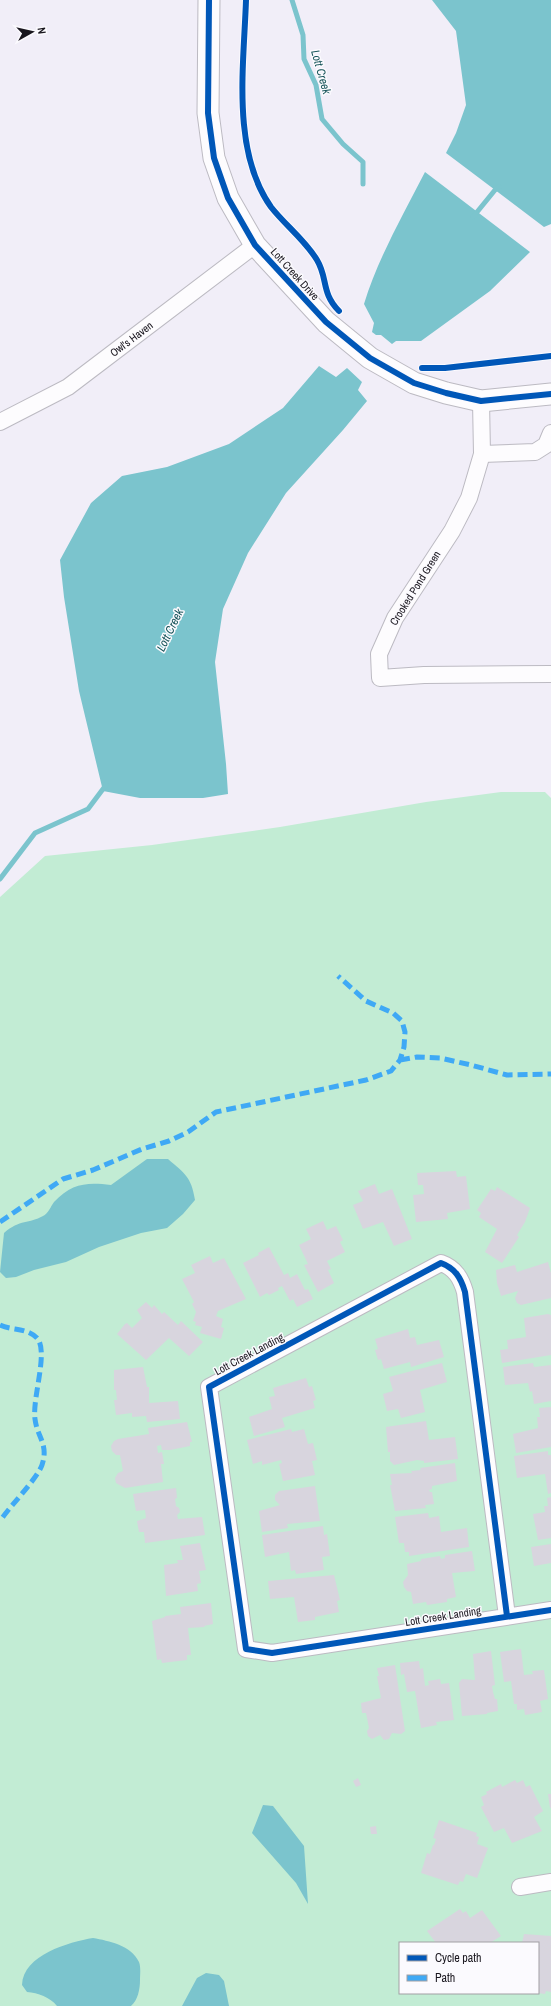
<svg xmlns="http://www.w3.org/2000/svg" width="551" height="2006" font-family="'Archivo Narrow',sans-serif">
<rect width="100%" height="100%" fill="#f1eef8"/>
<path fill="#c2ecd4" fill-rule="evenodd" d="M501 792H545L551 798V2006H0V897L45 856 152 845 280 827 426 802ZM400 1943H538V1993H400Z"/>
<path fill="#7bc4cd" d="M432 0H551V224L544 227 446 153 456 133 466 105 456 31Z
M425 172 530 252 490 291 421 341H396L392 344 381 335H376L372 332 374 323 364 304C378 258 403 215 425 172Z
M319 366 336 377 347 368 362 382 358 390 367 401 343 430 286 493 248 553 223 609 215 662 226 764 228 794 203 798H140L103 791 79 691 64 597 60 560 91 503 122 476 167 467 229 444 283 408Z
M147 1159H168C185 1174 191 1176 195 1200L183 1214 167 1228 141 1233 99 1247 66 1262 34 1270 16 1277 6 1278 0 1272 4 1233C20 1219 29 1224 43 1216 48 1214 51 1206 54 1202 72 1183 87 1182 111 1185Z
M263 1805 273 1806 304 1846 308 1904 296 1883 252 1833Z
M93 1938C109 1941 131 1945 139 1962 141 1967 140 1975 140 1980 140 1989 138 2000 131 2006H57C50 1997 38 1993 27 1992L22 1985C23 1955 69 1942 93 1938Z
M206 1973 219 1975 224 1981 229 2006H182L197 1978Z"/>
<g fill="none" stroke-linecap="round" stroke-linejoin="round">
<path stroke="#7bc4cd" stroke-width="5" d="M292 0 303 35 304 59 316 85 322 119 343 144 363 162V184
M473 217 495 190 499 187
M0 879 35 833 88 809 106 785"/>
</g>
<path fill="#d8d5de" d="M456 1171 457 1177 466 1176 470 1209 447 1213 448 1219 416 1222 413 1195 424 1194 423 1185H418L417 1173Z
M375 1184 379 1194 392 1189 412 1239 394 1246 383 1222 363 1229 353 1205 363 1201 358 1191Z
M497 1187 530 1208 525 1222 517 1235 519 1237 502 1263 485 1252 497 1229 479 1217 481 1213 477 1210 491 1189 495 1191Z
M323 1221 327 1230 336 1226 343 1240 340 1242 345 1252 327 1261 331 1269 328 1270 334 1283 318 1292 304 1265 308 1264 299 1245 311 1239 306 1229Z
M269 1247 284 1275 288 1273 290 1278 297 1274 305 1290 308 1289 313 1299 297 1307 293 1299 290 1301 282 1286 278 1288 279 1290 269 1295 267 1293 260 1297 243 1263 259 1255 258 1253Z
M210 1256 213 1263 224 1258 246 1299 218 1311 216 1316 223 1319 221 1327 224 1328 221 1339 200 1333 202 1327 195 1325 196 1322 193 1321 196 1312 192 1304 194 1302 182 1279 195 1273 191 1265Z
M548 1262 551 1273V1298L521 1305 517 1303 515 1298 518 1291 501 1296 497 1283 496 1270 515 1265 517 1272Z
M146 1302 152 1308 154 1305 162 1314 164 1312 178 1325 181 1321 203 1342 189 1356 169 1338 146 1360 117 1334 125 1324 127 1323 132 1328 142 1318 137 1310Z
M548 1314 551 1315V1355L502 1363 500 1350 508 1349 507 1340 526 1337 524 1318Z
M408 1329 410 1338 415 1337 417 1345 439 1340 444 1357 411 1367 410 1362 384 1369 381 1359 378 1360 375 1350 378 1349 375 1339Z
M442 1363 447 1382 420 1390 425 1412 401 1418 398 1409 387 1411 383 1394 393 1391 389 1377Z
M533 1363 534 1367 551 1365V1401L534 1404 532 1391 530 1392 528 1383 505 1385 503 1367Z
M143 1367 147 1387H149V1403L178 1401 180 1419 147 1422 146 1416 132 1417V1413L116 1415 114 1400H117L116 1390H114V1370Z
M306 1378 309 1387 312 1386 316 1400 313 1401 315 1408 282 1418 285 1427 254 1436 249 1417 272 1409 269 1397 275 1396 273 1388Z
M551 1407V1447L516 1453 513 1434 538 1428 537 1417H540L539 1408Z
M426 1421 429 1440 455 1437 458 1459 424 1463V1461L417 1460 394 1465 390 1461V1452H388L386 1427Z
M187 1422 192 1442H190V1446L170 1450H162L161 1445 157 1446 158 1453 162 1452 164 1464H161L163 1482 125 1488 116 1483 115 1478 118 1473 123 1471 120 1455H116L112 1451 111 1446 114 1441 118 1439 149 1434 148 1428Z
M291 1429 292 1432 304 1429 308 1444 313 1443 317 1460 312 1461 315 1475 283 1481 279 1464 282 1463 281 1460 262 1465V1461L253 1464 247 1440Z
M548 1451V1455H551V1493L548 1494 545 1474 517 1478 514 1456Z
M455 1463 457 1481 432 1486V1489L429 1490 430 1492H432L434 1504 425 1505 426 1508 395 1511 390 1485H392L390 1474 412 1473 411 1471 421 1470 420 1468Z
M315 1486 320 1521 287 1524 288 1528 262 1532 259 1511 280 1505 275 1500V1495L279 1491Z
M176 1488 177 1498 175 1499 176 1506 179 1508 180 1512 177 1515 178 1519 202 1517 205 1535 145 1543 144 1532H139L137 1521 146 1518 145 1510 136 1511 133 1494Z
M551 1497V1538L538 1540 533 1514 545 1512 544 1506H548L547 1498Z
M428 1513 429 1518 439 1516 441 1532 467 1528 469 1547 409 1556V1552H405L404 1543H399L395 1517Z
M323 1526 324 1535 327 1534 330 1556 322 1557 324 1570 296 1574 295 1570 291 1571 289 1552 265 1557 262 1535Z
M200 1543 206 1570 199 1571 201 1583 197 1584 198 1591 166 1596 164 1565 178 1563 177 1560H183L180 1546Z
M551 1544V1563L534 1566 531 1547Z
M472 1551 475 1571 452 1573 456 1597 447 1599V1602L427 1605 426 1602 413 1604 411 1592 407 1591 404 1587 403 1582 408 1575 407 1564 421 1561V1559L440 1556 441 1559 445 1558V1555Z
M334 1575 340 1600 337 1601 339 1612 315 1617V1620L298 1622 294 1597 270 1599 268 1581Z
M211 1603 213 1624 204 1626 205 1627 188 1628 191 1655H187V1660L162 1663 161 1659 157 1660 152 1621 165 1617V1616L181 1614 180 1607Z
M521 1649 524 1675 533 1674 532 1671 544 1670 548 1699 540 1701 542 1712 525 1715 524 1709 517 1710V1704H514L511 1681 504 1682 500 1652Z
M491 1651 495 1685 492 1686 493 1692 495 1699H497L498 1711 487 1713V1714L462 1716 459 1683 462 1679 475 1680 473 1654Z
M419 1661 420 1669 423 1668 425 1686 429 1685 428 1681 440 1679 441 1684 449 1683 454 1720 436 1722 437 1725 421 1728 415 1691 407 1692 404 1674 401 1675 400 1663Z
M395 1665 405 1731 401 1734 392 1733 389 1739 384 1740 380 1735 372 1739 368 1736 367 1731 369 1728 366 1713H362L361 1703 381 1698 377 1676H379L377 1668Z
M358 1778 361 1785 356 1787 353 1781Z
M515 1780 517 1783 523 1780 526 1787 530 1785 543 1811 534 1817 542 1831 512 1843 504 1828 494 1832 481 1807 484 1805 481 1797 487 1794 486 1792 501 1784 502 1787Z
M548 1794H551V1808H550Z
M439 1820 477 1833 476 1836 479 1837 477 1844 488 1848 477 1878 466 1874 463 1882 460 1881 458 1885 421 1873 427 1853 430 1854 433 1845H434L436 1839 433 1838Z
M376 1826 377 1834H371L370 1827Z
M460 1909 463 1913 466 1911 470 1918 482 1910 501 1936 490 1943H436L427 1931Z
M524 1934 551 1936V1992L546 1991 545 1994 538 1993V1943H522Z"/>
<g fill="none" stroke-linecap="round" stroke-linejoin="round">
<defs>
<g id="minor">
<path d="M481 401 482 454 469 498 452 531 395 618 379 654 380 678 424 675 551 674"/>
<path id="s1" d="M0 422 68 387 255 245"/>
<path d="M482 454 535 452 546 445 551 433"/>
<path d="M507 1616 465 1292C461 1278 455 1268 441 1263L209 1387 246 1649 272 1653 551 1610"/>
<path d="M520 1887 551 1882"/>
</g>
<path id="tertiary" d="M209 0 208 113 214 158 228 198 255 245 326 322 370 358 414 383 446 393 481 401 551 394"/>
</defs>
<use href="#minor" stroke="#bcbac2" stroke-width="18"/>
<use href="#tertiary" stroke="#bcbac2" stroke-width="23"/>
<use href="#minor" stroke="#fdfcfe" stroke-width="16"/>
<use href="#tertiary" stroke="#fdfcfe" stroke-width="21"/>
<path stroke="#3fa9f5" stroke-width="5" stroke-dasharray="10 5" stroke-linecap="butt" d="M400 1060 417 1057 440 1058 471 1065 507 1075 551 1074
M0 1222 63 1179 93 1170 142 1149 169 1141 188 1132 216 1112 366 1080 391 1071 400 1060 404 1047 405 1032 402 1021 393 1013 366 1001 338 976
M0 1325C12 1331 26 1327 37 1338 49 1351 32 1398 35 1419 37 1437 49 1444 42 1465 37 1479 10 1506 0 1521"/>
<defs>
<path id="cycleway" d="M209 0 208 113 214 158 228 198 255 245 326 322 370 358 414 383 446 393 481 401 551 394
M246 0C244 64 231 151 271 207 285 225 305 240 317 260 328 278 321 293 339 311
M422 368H445L551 356
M507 1616 465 1292C461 1278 455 1268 441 1263L209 1387 246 1649 272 1653 551 1610"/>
</defs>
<use href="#cycleway" stroke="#fbfafe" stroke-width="8"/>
<use href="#cycleway" stroke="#0057b8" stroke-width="6"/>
</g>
<g text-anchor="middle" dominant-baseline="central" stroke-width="3" stroke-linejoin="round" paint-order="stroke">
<g font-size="11" fill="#19161e" stroke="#fbfafe">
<text transform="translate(295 274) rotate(48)">Lott Creek Drive</text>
<text stroke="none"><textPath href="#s1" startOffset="156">Owl's Haven</textPath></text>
<text transform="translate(415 588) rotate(-58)">Crooked Pond Green</text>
<text transform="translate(249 1354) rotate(-28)">Lott Creek Landing</text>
<text transform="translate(443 1616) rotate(-9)">Lott Creek Landing</text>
</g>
<g font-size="12" font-style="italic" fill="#175459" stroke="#fbfafe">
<text transform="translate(321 72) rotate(74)">Lott Creek</text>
<text transform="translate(170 630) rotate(-64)">Lott Creek</text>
</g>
</g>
<rect x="399" y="1942" width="140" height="52" fill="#fbfafe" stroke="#a19fa4"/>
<rect x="407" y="1955" width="20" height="6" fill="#0057b8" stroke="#a19fa4"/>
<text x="435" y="1962" font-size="12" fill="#19161e">Cycle path</text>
<rect x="407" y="1975" width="20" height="6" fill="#3fa9f5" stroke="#a19fa4"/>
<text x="435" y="1982" font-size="12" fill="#19161e">Path</text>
<g transform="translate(32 32) rotate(82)" stroke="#fbfafe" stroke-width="3" paint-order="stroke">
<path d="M0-3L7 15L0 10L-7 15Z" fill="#19161e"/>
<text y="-6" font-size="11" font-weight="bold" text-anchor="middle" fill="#19161e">N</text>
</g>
</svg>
